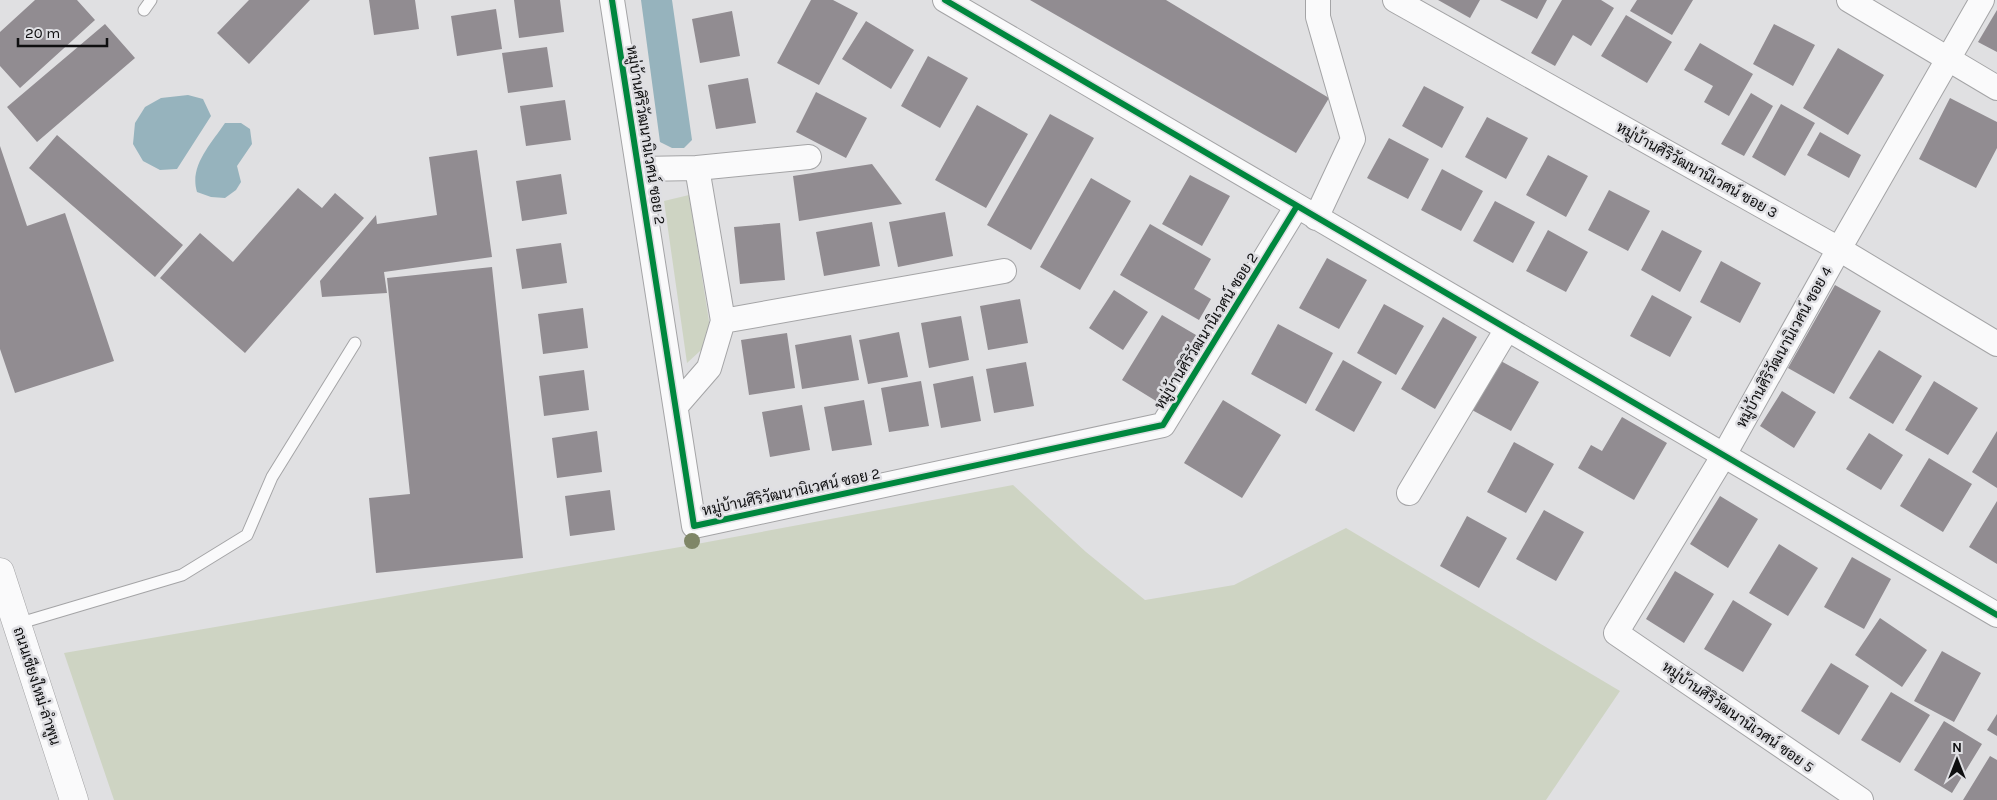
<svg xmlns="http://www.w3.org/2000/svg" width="1997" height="800" font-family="Karla,Sarabun,sans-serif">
<rect width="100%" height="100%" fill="#e0e0e2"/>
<path fill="#ced4c3" d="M689 195 712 340 687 363 664 201Z
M1013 485 1086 552 1145 600 1234 585 1346 528 1620 691 1546 800H114L64 653 686 546Z"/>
<path fill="#96b3bd" d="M641 0H672L692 140 684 148H672L660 142Z
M188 95 203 99 211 116 177 169 160 170 143 161 133 144 135 123 145 107 161 98Z
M225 123H241L250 129 252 144 237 166 241 182 236 190 225 198 211 197 197 192C189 166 211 144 225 123Z"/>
<path fill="#918c91" d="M35 0H77L95 20 20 88 0 66V32Z
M249 0H310L249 64 217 33Z
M369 0H415L419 29 374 35Z
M514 0H560L564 32 519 38Z
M811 0H833L858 13 819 85 777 63Z
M1030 0H1166L1329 98 1296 153Z
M1438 0H1480L1470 18Z
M1500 0H1547L1537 19Z
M1562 0H1601L1614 8 1591 46 1573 35 1555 66 1531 53Z
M1637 0H1693L1672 35 1630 11Z
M496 9 502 49 457 56 451 16Z
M1997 10V52L1978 42Z
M732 11 740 56 700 63 692 19Z
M1626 15 1672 42 1647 83 1601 56Z
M866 21 914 50 891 89 842 59Z
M105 24 135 58 37 142 7 107Z
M1774 24 1815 45 1793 86 1753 64Z
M1700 43 1753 74 1729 116 1704 102 1713 86 1684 70Z
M547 47 553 87 508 93 502 53Z
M1838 48 1884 75 1848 135 1803 108Z
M928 56 968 78 940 128 901 106Z
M748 78 756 123 716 129 708 85Z
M1424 86 1464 107 1442 148 1402 126Z
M816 92 867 118 846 158 796 132Z
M1751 93 1773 106 1744 156 1721 144Z
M1950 98 1997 122V148L1976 188 1919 159Z
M565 100 571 140 526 146 520 106Z
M1781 104 1815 123 1785 176 1752 157Z
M977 105 1028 134 986 208 935 180Z
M1050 114 1094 138 1031 250 987 225Z
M1487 117 1528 138 1506 179 1465 157Z
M1820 132 1861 155 1849 178 1807 155Z
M57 135 183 245 155 277 29 168Z
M1389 138 1429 159 1408 199 1367 178Z
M0 146 27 226 65 213 114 361 15 393 0 349Z
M477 150 492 257 384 272 387 293 322 297 320 281 376 215 377 224 437 215 429 157Z
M1548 155 1588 176 1566 217 1526 195Z
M872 164 902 204 799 221 793 176Z
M1442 169 1483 191 1461 231 1421 210Z
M561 174 567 214 522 221 516 181Z
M1190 175 1230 196 1202 246 1162 224Z
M1091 178 1131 201 1080 290 1040 267Z
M298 188 322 208 335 193 364 218 245 353 160 278 200 233 233 262Z
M1609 190 1650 211 1628 251 1588 230Z
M1495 201 1535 222 1513 263 1473 241Z
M945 212 953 256 898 267 889 222Z
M872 222 880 266 824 276 816 232Z
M780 223 785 280 740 284 734 227Z
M1150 224 1211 259 1194 289 1211 299 1199 320 1120 275Z
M1548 230 1588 252 1566 292 1526 271Z
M1662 230 1702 251 1680 292 1641 270Z
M561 243 567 283 522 289 516 249Z
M1327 258 1367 280 1339 329 1299 308Z
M1721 261 1761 283 1740 323 1700 302Z
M492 267 523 558 376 573 369 498 410 494 387 278Z
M1835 285 1881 311 1834 394 1788 368Z
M1114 290 1148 312 1123 350 1089 328Z
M1652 295 1692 317 1670 357 1630 336Z
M1020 299 1028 343 988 350 980 306Z
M1384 304 1424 326 1396 375 1357 353Z
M583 308 588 348 543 354 538 314Z
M1162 315 1196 335 1156 401 1122 380Z
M961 316 969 360 929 368 921 323Z
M1443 317 1477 337 1435 409 1401 389Z
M1278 324 1333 353 1306 404 1251 374Z
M899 332 908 377 868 384 859 340Z
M787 333 795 388 749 395 741 340Z
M851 335 859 380 802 389 795 345Z
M1879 350 1922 376 1893 424 1849 398Z
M1343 360 1382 382 1354 432 1315 410Z
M1499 360 1539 382 1511 431 1472 410Z
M1026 362 1034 406 994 413 986 369Z
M584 370 589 410 544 416 539 376Z
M973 376 981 421 941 428 933 384Z
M921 381 929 426 889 432 881 388Z
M1934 381 1978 408 1948 455 1905 430Z
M1782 391 1816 412 1794 448 1760 426Z
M864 400 872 445 832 451 824 407Z
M1223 400 1281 435 1242 498 1184 463Z
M802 405 810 450 770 457 762 412Z
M1622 417 1667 443 1634 500 1578 468 1591 445 1602 451Z
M597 431 602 472 557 478 552 438Z
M1997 431V488L1972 472Z
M1869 433 1903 455 1881 490 1846 469Z
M1514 442 1554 464 1526 513 1487 492Z
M1929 458 1972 484 1943 532 1900 506Z
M610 490 615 530 570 536 565 496Z
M1720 496 1758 519 1728 568 1690 544Z
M1997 501V564L1969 547Z
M1544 510 1584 532 1556 581 1516 559Z
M1467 516 1507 538 1479 588 1440 566Z
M1779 544 1818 568 1788 616 1749 593Z
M1852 557 1891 579 1864 629 1824 607Z
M1675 571 1714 594 1684 643 1646 619Z
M1733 600 1772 624 1743 672 1704 649Z
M1880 618 1927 650 1902 687 1855 655Z
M1942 651 1981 673 1954 722 1914 701Z
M1831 663 1869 686 1839 735 1801 711Z
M1891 692 1930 715 1900 763 1861 740Z
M1997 714V736L1987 730Z
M1944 721 1982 744 1952 793 1914 770Z
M1990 756 1997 760V800H1963Z"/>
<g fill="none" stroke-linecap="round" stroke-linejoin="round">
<defs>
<path id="lane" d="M144 10 151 0
M17 624 182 575 247 535 272 477 355 343"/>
<path id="street" d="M612 0 694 526 1163 425 1297 206
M945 0 1997 615
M1395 0 1839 249 1997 344
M1849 0 1997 88
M697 168 809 157
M639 169 697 168 723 321 709 368 676 406
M1316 218 1353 139 1318 17V0
M723 321 1004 271
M1409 493 1507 329
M1861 800 1616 633 1724 455 1839 249 1982 0"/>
<path id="secondary" d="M0 572 74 800"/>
</defs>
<use href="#lane" stroke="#a4a4a6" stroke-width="13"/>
<use href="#street" stroke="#a4a4a6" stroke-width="26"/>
<use href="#secondary" stroke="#a4a4a6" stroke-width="29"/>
<use href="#lane" stroke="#fafafb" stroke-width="11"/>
<use href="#street" stroke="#fafafb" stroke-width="24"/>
<use href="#secondary" stroke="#fafafb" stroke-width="28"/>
<defs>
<path id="cycleway" d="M612 0 694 526 1163 425 1297 206
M945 0 1997 615"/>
</defs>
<use href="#cycleway" stroke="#dfdfe3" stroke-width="9"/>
<use href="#cycleway" stroke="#00873e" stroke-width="6"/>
</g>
<circle fill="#7f8667" cx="692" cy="541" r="8"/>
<g text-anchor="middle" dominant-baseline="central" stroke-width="5" stroke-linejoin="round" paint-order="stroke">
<g font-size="15" fill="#0f0f10" stroke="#dfdfe3">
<text transform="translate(646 135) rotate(81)">หมู่บ้านศิริวัฒนานิเวศน์ ซอย 2</text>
<text transform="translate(1697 170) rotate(29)">หมู่บ้านศิริวัฒนานิเวศน์ ซอย 3</text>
<text transform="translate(1206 331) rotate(-58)">หมู่บ้านศิริวัฒนานิเวศน์ ซอย 2</text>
<text transform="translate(1784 347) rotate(-61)">หมู่บ้านศิริวัฒนานิเวศน์ ซอย 4</text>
<text transform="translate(791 492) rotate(-12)">หมู่บ้านศิริวัฒนานิเวศน์ ซอย 2</text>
<text transform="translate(37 686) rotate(72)">ถนนเชียงใหม่-ลำพูน</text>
<text transform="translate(1738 717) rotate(35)">หมู่บ้านศิริวัฒนานิเวศน์ ซอย 5</text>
</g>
</g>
<g transform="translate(1957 760)" stroke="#dfdfe3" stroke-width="4" paint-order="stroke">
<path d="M0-4L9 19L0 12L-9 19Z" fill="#0f0f10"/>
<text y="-8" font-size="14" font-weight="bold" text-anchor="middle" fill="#0f0f10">N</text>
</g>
<path d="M18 38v8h89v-8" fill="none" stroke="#0f0f10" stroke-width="2.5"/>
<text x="25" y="38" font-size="15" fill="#0f0f10" stroke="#dfdfe3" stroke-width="4" paint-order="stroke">20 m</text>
</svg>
